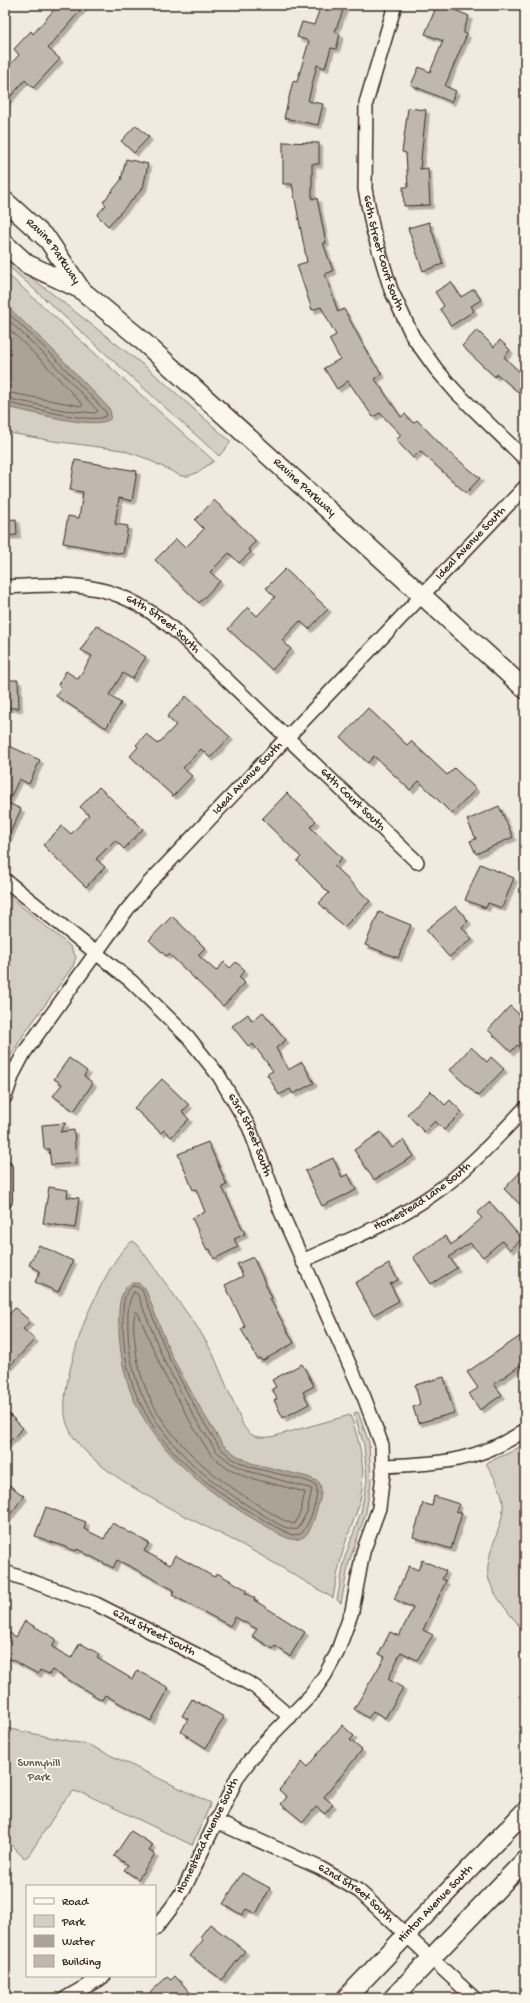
<svg xmlns="http://www.w3.org/2000/svg" width="530" height="2003" font-family="'Gochi Hand',sans-serif">
<defs>
<filter id="shadow"><feDropShadow dx="3.5" dy="3.5" stdDeviation="0" flood-color="#0004"/></filter>
</defs>
<rect width="100%" height="100%" fill="#f0ebe0"/>
<filter id="ink" filterUnits="userSpaceOnUse"><feTurbulence type="fractalNoise" baseFrequency=".025" numOctaves="2"/><feDisplacementMap in="SourceGraphic" scale="8" xChannelSelector="R" yChannelSelector="G"/><feConvolveMatrix kernelMatrix="1 2 1 2 8 2 1 2 1" color-interpolation-filters="sRGB"/></filter>
<g filter="url(#ink)">
<path fill="#d5cec3" stroke="#887c70" d="M5 257 151 371 231 442 219 456 5 263Z
M5 272 214 461 198 472 189 476H181L145 458 122 450 53 441 5 432Z
M5 893 70 946 76 957 73 966 24 1034 5 1065Z
M133 1241 138 1245 200 1331 213 1354 243 1425C250 1437 258 1438 271 1437L350 1415C361 1444 367 1473 359 1504 355 1519 348 1533 344 1547 339 1564 336 1581 333 1598 304 1581 275 1563 244 1546 200 1522 77 1471 66 1420 60 1396 76 1346 84 1323 90 1306 118 1247 133 1241Z
M358 1412 369 1443 371 1482 366 1512 349 1562 341 1603 337 1600 345 1557 361 1512 367 1480 364 1445 354 1413Z
M525 1443V1633C513 1617 495 1599 489 1580 482 1557 505 1526 503 1503 502 1489 493 1476 486 1463L513 1451Z
M5 1728 89 1745 211 1803 192 1845 85 1794 74 1791 66 1798 29 1855 25 1858 22 1856 5 1839Z"/>
<path fill="#aca397" stroke="#7f7367" d="M5 304 55 352 109 408 111 414 110 419C94 431 26 410 5 407Z
M132 1283H138L145 1288 172 1357 203 1413 223 1445 236 1455 251 1463 308 1477 319 1482C323 1490 320 1500 317 1509 314 1518 311 1536 299 1539 288 1542 275 1531 266 1526 215 1498 169 1463 140 1412 126 1387 121 1361 119 1333 119 1318 116 1291 132 1283Z"/>
<g fill="none" stroke-linecap="round" stroke-linejoin="round">
<path stroke="#685a4e" stroke-width="1" d="M5 310 52 355 105 411 107 415C97 427 23 404 5 403
M5 317 48 358 98 411 95 413 63 410 5 398
M5 325 44 363 83 405 81 406 5 392
M133 1286 138 1287 142 1290 169 1358 199 1415 220 1448 233 1459 250 1467 307 1481 316 1485C320 1496 309 1526 301 1534L292 1535 280 1529C198 1485 124 1428 123 1326 123 1314 121 1293 133 1286Z
M134 1292 138 1295 164 1361 195 1418 216 1451 231 1463 248 1471 312 1489 307 1512 298 1529C287 1532 269 1518 260 1513 191 1472 132 1418 128 1333 128 1321 126 1302 134 1292Z
M136 1312 138 1313 163 1372 195 1430 212 1456 228 1468 246 1477 305 1492 301 1510 295 1524C285 1523 265 1509 255 1503 196 1466 140 1416 135 1341 134 1333 132 1318 136 1312Z"/>
</g>
<path fill="#c0b8ad" stroke="#3b2a1e" filter="url(#shadow)" d="M58 5H85L48 48 60 59 33 88 25 80 5 103V70L19 55 14 49 31 31 33 34Z
M321 5H345L335 32 340 34 336 49 331 48 325 68 317 65 308 101 323 104 318 125 284 118 293 81 297 82 309 41 297 37 302 22 314 25Z
M437 5H457L455 10 469 16 464 29V33L467 34 445 86 456 91 451 102 411 85 419 67 430 72 443 41 425 34Z
M408 108 426 110 420 169 428 168 430 205 404 206 403 187H408L406 153 402 152Z
M136 125 149 137 134 153 121 141Z
M283 142 319 143V164H312V199L317 198 326 243H323L333 271 325 274 338 312 344 309 369 356 382 374 375 379 401 417 405 414 413 423 417 420 445 449 480 478 466 493 420 451 413 458 396 440 401 435 380 413 373 417 348 381 337 389 324 368 340 359 329 339 336 335 321 307 312 310 297 265 307 262 292 184H283Z
M126 159 148 164 143 188 108 226 97 215 106 205 103 202 121 180Z
M429 222 443 264 423 271 408 228Z
M451 282 461 297 474 289 481 300 471 306 474 311 451 326 440 309 444 306 435 292Z
M477 330 494 347 500 340 510 350 504 357 525 377V398L497 374 495 377 462 346Z
M75 460 137 471 132 501 119 498 115 524 128 526 123 554 63 543 68 516 79 518 83 492 70 490Z
M214 500 256 541 248 549 251 552 239 563 229 553 210 572 220 581 199 603 155 560 176 539 185 548 204 529 195 520Z
M16 519 17 535 5 536V520Z
M285 569 328 609 309 629 300 621 282 640 291 649 272 670 228 629 248 607 257 616 275 597 266 588Z
M96 625 146 657 132 679 123 673 109 695 121 703 106 728 56 696 61 688 58 685 66 671 78 679 92 656 81 650Z
M5 680H18L19 708H5Z
M186 696 230 737 210 758 201 749 183 768 192 776 173 796 130 756 138 747 136 745 146 734 158 744 176 725 167 717Z
M368 708 407 745 411 741 447 775 454 768 476 789 452 814 419 781 410 790 374 756 368 763 341 738Z
M5 744 40 760 29 784 19 779 8 803 21 809 5 844Z
M99 787 143 829 124 849 115 840 96 859 105 867 86 887 43 845 62 826 71 834 89 815 80 807Z
M287 793 316 821 310 827 342 858 334 866 370 901 344 927 319 903 329 893 297 861 301 857 262 819Z
M499 806 513 837 476 854 470 841 476 839 467 820Z
M480 864 514 878 502 908 488 903 486 908 465 900Z
M456 906 468 921 462 927 472 939 449 957 426 930Z
M379 912 411 925 398 958 365 945Z
M172 916 205 948 198 955 216 971 224 962 230 968 236 962 245 970 239 977 245 983 223 1006 169 954 166 956 149 940Z
M510 1006 525 1020V1052L517 1045 511 1052 488 1030Z
M263 1012 286 1040 276 1048 288 1070 302 1062 314 1083 293 1094 290 1089 279 1095 267 1074 273 1071 253 1044 249 1047 232 1026 248 1014 252 1021Z
M471 1047 487 1062 491 1057 504 1069 478 1096 450 1070Z
M69 1058 87 1071 84 1076 93 1083 74 1111 53 1096 62 1084 54 1079Z
M162 1079 189 1105 182 1112 189 1119 171 1137 164 1130 161 1133 134 1108Z
M431 1091 445 1105 450 1100 462 1112 444 1130 435 1121 424 1132 407 1114Z
M66 1123 60 1132 74 1130 76 1163 51 1165 49 1149H44L42 1125Z
M381 1132 392 1148 403 1140 414 1156 374 1180 354 1150Z
M208 1142 227 1185 222 1187 245 1234 234 1239 238 1247 214 1259 210 1249 207 1250 192 1218 205 1212 196 1189 193 1190 178 1154Z
M333 1158 342 1177 348 1174 356 1190 322 1206 305 1171Z
M525 1167V1209L504 1189Z
M49 1187 68 1190 67 1197 79 1198 75 1228 43 1223Z
M490 1202 522 1239 510 1250 502 1241 483 1257 470 1243 449 1257 457 1268 431 1284 413 1257 445 1236 451 1245 482 1218 477 1213Z
M39 1245 73 1261 58 1292 35 1282 40 1271 29 1265Z
M253 1257 272 1298 270 1299 294 1343 262 1361 260 1358 258 1360 241 1329 245 1327 225 1285 243 1276 237 1264Z
M389 1264 398 1280 390 1284 399 1301 373 1315 355 1283Z
M15 1308 30 1321 23 1329 35 1339 5 1371V1319Z
M525 1333V1362L494 1384 502 1395 480 1410 469 1394 478 1388 467 1372Z
M302 1364 314 1386 303 1392 309 1404 283 1418 274 1400 277 1399 272 1389 276 1387 272 1380Z
M444 1377 454 1413 418 1423 413 1407 420 1404 415 1385Z
M5 1410 23 1428 5 1446Z
M5 1482 24 1496 5 1521Z
M434 1496 459 1504 456 1511 462 1513 451 1549 413 1537 423 1503 432 1506Z
M46 1507 86 1522 84 1529 104 1539 112 1523 149 1543 144 1551 170 1565 175 1555 214 1577 217 1573 247 1590 245 1593 255 1598 254 1600 305 1632 290 1656 275 1646 273 1649 252 1636 257 1629 235 1617 230 1626 172 1595 174 1590 135 1569 117 1560 113 1568 77 1549 76 1551 35 1536Z
M422 1560 446 1571 442 1579 446 1581 423 1630 433 1635 417 1660 401 1652 388 1679 403 1688 385 1718 373 1711 368 1718 354 1709 385 1657 379 1654 390 1632 399 1636 413 1608 394 1599 409 1566 418 1570Z
M25 1621 56 1639 52 1647 71 1658 80 1643 99 1654 97 1658 132 1679 137 1670 169 1688 151 1721 105 1695 102 1700 52 1670 49 1674 40 1670 38 1674 5 1656V1630L16 1637Z
M192 1699 224 1717 206 1748 181 1732 188 1719 182 1716Z
M342 1725 354 1736 350 1740 362 1750 324 1797 333 1804 325 1814 316 1807 303 1822 281 1804 287 1797 279 1790 302 1762 307 1767Z
M131 1831 153 1845 149 1851 155 1854 138 1879 124 1870 128 1865 114 1856Z
M242 1873 270 1888 256 1914 246 1909 242 1915 223 1904Z
M210 1924 245 1951 222 1980 190 1956 203 1940 200 1937Z
M175 1976 195 1998H144L167 1977 171 1980Z"/>
<g fill="none" stroke-linecap="round" stroke-linejoin="round">
<defs>
<g id="street">
<path id="s1" d="M395 5 366 103 365 189 373 230 391 290 413 337 436 369 456 392 525 459"/>
<path id="s2" d="M5 587C80 582 121 582 180 635L417 862"/>
<path id="s3" d="M5 880 131 981 188 1037 219 1076 249 1127 281 1212 364 1397 382 1445 383 1474 379 1508 363 1552 352 1611 337 1653 325 1675 311 1695 260 1747 238 1776 184 1889 172 1907 155 1929"/>
<path id="s4" d="M5 1097 13 1074 24 1053 126 911 148 884 525 487"/>
<path d="M5 1168V1201"/>
<path id="s5" d="M302 1261C346 1241 392 1223 432 1195 467 1171 496 1139 525 1108"/>
<path d="M384 1466C437 1464 479 1462 525 1430"/>
<path id="s6" d="M5 1572 96 1604 211 1662 255 1687 290 1717"/>
<path id="s7" d="M215 1821 320 1868 359 1891 474 1998"/>
<path d="M66 1998 104 1976"/>
</g>
<g id="secondary">
<path id="s8" d="M5 201 48 240 80 288"/>
<path id="s9" d="M5 244 27 264 80 289 137 336 525 689"/>
<path id="s10" d="M346 1998 525 1811"/>
<path d="M393 1998 525 1860"/>
</g>
</defs>
<use href="#street" stroke="#3b2a1e" stroke-width="16"/>
<use href="#secondary" stroke="#3b2a1e" stroke-width="21"/>
<use href="#street" stroke="#fbf7ec" stroke-width="13"/>
<use href="#secondary" stroke="#fbf7ec" stroke-width="18"/>
</g>
</g>
<g text-anchor="middle" dominant-baseline="central" stroke-width="3.5" stroke-linejoin="round" paint-order="stroke">
<g font-size="12" fill="#3b2a1e" stroke="#fbf7ec">
<text stroke="none"><textPath href="#s8" startOffset="70">Ravine Parkway</textPath></text>
<text stroke="none"><textPath href="#s1" startOffset="255">66th Street Court South</textPath></text>
<text stroke="none"><textPath href="#s9" startOffset="388">Ravine Parkway</textPath></text>
<text stroke="none"><textPath href="#s4" startOffset="727">Ideal Avenue South</textPath></text>
<text stroke="none"><textPath href="#s2" startOffset="168">64th Street South</textPath></text>
<text stroke="none"><textPath href="#s4" startOffset="403">Ideal Avenue South</textPath></text>
<text stroke="none"><textPath href="#s2" startOffset="427">64th Court South</textPath></text>
<text stroke="none"><textPath href="#s3" startOffset="358">63rd Street South</textPath></text>
<text stroke="none"><textPath href="#s5" startOffset="137">Homestead Lane South</textPath></text>
<text stroke="none"><textPath href="#s6" startOffset="161">62nd Street South</textPath></text>
<text transform="translate(208 1836) rotate(-64)">Homestead Avenue South</text>
<text stroke="none"><textPath href="#s7" startOffset="159">62nd Street South</textPath></text>
<text stroke="none"><textPath href="#s10" startOffset="130">Hinton Avenue South</textPath></text>
</g>
<g font-size="12" fill="#625347" stroke="#fbf7ec">
<text x="39" y="1764">Sunnyhill<tspan x="39" dy="14">Park</tspan></text>
</g>
</g>
<rect width="530" height="2003" fill="none" stroke="#fbf7ec" stroke-width="20"/>
<rect x="10" y="10" width="510" height="1983" fill="none" stroke="#3b2a1e" stroke-width="1.5" filter="url(#ink)"/>
<rect x="26" y="1885" width="130" height="92" fill="#fbf7ec" stroke="#aea59a"/>
<rect x="34" y="1898" width="20" height="6" fill="#fbf7ec" stroke="#aea59a"/>
<text x="62" y="1905" font-size="12" fill="#3b2a1e">Road</text>
<rect x="34" y="1915" width="20" height="12" fill="#d5cec3" stroke="#aea59a"/>
<text x="62" y="1925" font-size="12" fill="#3b2a1e">Park</text>
<rect x="34" y="1935" width="20" height="12" fill="#aca397" stroke="#aea59a"/>
<text x="62" y="1945" font-size="12" fill="#3b2a1e">Water</text>
<rect x="34" y="1955" width="20" height="12" fill="#c0b8ad" stroke="#aea59a"/>
<text x="62" y="1965" font-size="12" fill="#3b2a1e">Building</text>
</svg>
